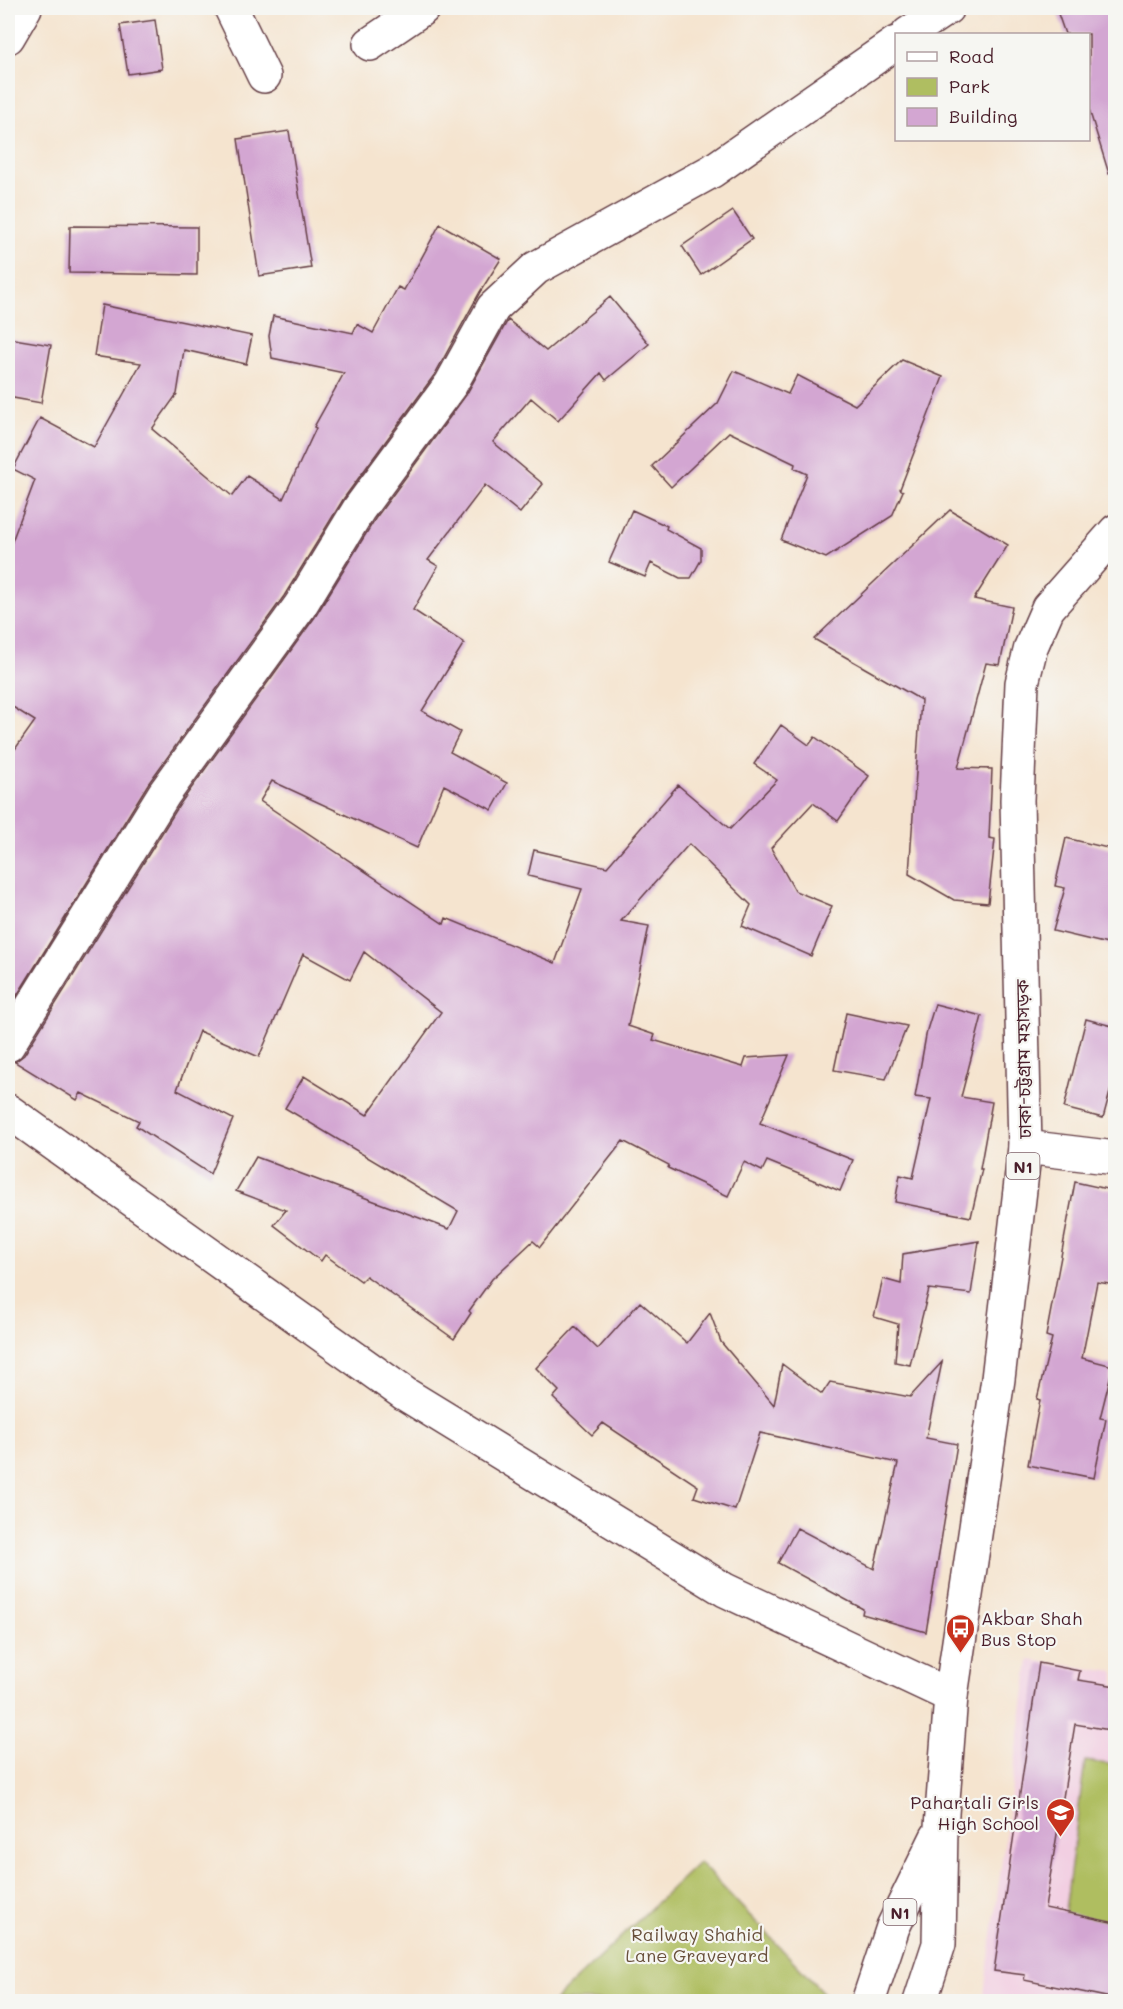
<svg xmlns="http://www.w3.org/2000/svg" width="1123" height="2009" font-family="Mali,'Noto Sans Bengali',sans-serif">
<rect width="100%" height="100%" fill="#f6f6f2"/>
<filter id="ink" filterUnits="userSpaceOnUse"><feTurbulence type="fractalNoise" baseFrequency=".0167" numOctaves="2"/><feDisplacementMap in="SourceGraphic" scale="12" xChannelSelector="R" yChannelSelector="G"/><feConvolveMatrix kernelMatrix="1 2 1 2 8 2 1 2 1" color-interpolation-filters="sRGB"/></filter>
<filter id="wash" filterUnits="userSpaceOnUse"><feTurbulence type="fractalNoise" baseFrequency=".008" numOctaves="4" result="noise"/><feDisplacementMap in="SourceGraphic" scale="24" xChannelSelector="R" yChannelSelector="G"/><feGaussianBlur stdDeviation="1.35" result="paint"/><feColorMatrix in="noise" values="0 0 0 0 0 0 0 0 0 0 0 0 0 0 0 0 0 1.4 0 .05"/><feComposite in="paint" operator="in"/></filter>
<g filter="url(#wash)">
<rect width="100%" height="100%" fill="#f5e4cf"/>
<path fill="#f2cfe2" d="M1029 1660 1115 1672V2001L983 2002Z"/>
<path fill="#afbe61" stroke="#7c6e46" stroke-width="1.5" d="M1085 1761 1115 1765V1963L1059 1955Z
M699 1862 831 2001H554Z"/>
<g id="blocks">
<path fill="#d3a6d2" d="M1056 8H1116V173L1109 174 1089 109V34H1065Z
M155 20 162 69 128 74 120 25Z
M289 131 311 268 259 276 238 139Z
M733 211 752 239 701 275 682 246Z
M440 224 501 259 480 292 435 374 344 498 284 596 148 784 8 1010V759L35 721 8 704V552L35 480 13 469 40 418 94 447 141 363 94 356 102 305 252 336 246 364 184 350 177 394 152 429 232 496 247 476 283 499 316 428 314 427 344 373 272 358 269 336 273 316 353 333 357 324 373 333 398 287 404 290Z
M70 226 197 227V275L69 273Z
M610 297 649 344 606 380 601 373 558 421 531 398 493 442 543 484 520 513 485 485 428 560 438 566 413 610 464 643 422 711 460 732 450 752 507 783 492 810 444 785 417 848 272 781 260 801 444 924 446 918 555 963 582 889 528 876 534 850 607 867 678 785 730 829 777 780 754 764 781 725 809 745 815 737 869 776 838 821 813 803 771 848 795 891 832 906 811 956 742 926 751 905 689 844 621 921 649 926 628 1026 655 1035 653 1040 743 1067 746 1058 789 1055 760 1123 853 1160 840 1191 767 1161 762 1171 744 1162 728 1196 668 1168 669 1165 623 1141 540 1247 533 1241 492 1279 469 1311 471 1313 454 1339 366 1276 361 1281 325 1255 321 1261 274 1225 286 1210 236 1191 256 1157 449 1229 458 1211 285 1108 304 1076 367 1115 441 1012 364 952 350 980 303 954 259 1057 199 1031 177 1090 233 1119 210 1174 136 1126 139 1121 81 1093 77 1100 15 1062 24 1055 180 804 315 617 375 519 466 395 508 320 546 351Z
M8 338 51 345 41 403 8 397Z
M902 360 943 377 900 489 903 491 892 516 826 558 781 540 807 474 794 468 795 464 729 432 671 487 652 466 718 403 734 371 788 394 797 375 855 405Z
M632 510 667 526 666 529 701 548V560L691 578H680L651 563 645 577 609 562Z
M950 510 1008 545 974 599 1012 607 1000 665 986 663 958 768 992 769 989 838 995 839 988 903 954 900 909 874 921 700 814 639Z
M1066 838 1116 850V946L1053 931 1065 888 1055 886Z
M935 1004 982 1016 961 1097 992 1102 980 1169H982L971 1217 895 1202 900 1175 913 1178 931 1099 915 1097 927 1030Z
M846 1013 907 1026 886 1079 834 1070Z
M1086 1019 1116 1027V1070L1103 1118 1064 1108Z
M1075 1182 1116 1191V1285L1097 1282 1082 1358 1113 1366 1100 1418 1106 1419 1094 1478 1028 1465 1040 1400 1037 1399 1052 1338 1046 1336Z
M979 1241 971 1294 929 1289 910 1365 895 1362 898 1324 874 1317 883 1279 901 1284 903 1254Z
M640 1302 687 1343 710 1313 721 1342 774 1405 782 1364 822 1394 830 1382 910 1397 942 1362 926 1438 957 1444 926 1632 862 1614 863 1609 778 1563 797 1528 874 1569 898 1463 760 1433 735 1510 694 1497 698 1486 603 1423 592 1435 553 1398 559 1391 536 1368 575 1327 598 1349Z
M1039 1663 1080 1671 1078 1680 1116 1686V1731L1075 1724 1045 1908 1116 1923V1999L1024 1980 1025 1975 994 1971Z"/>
</g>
</g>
<g filter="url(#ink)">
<use href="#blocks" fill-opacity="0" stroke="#643d44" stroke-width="1.5"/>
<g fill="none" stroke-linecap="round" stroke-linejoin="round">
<defs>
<path id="minor" d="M231 8 264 76
M908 34 947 8
M8 37 25 8
M370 44 423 8
M8 1045 164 794 300 606 359 509 451 384 493 308 536 268 712 171 896 43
M8 1111 405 1394 725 1590 951 1696
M1025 1147 1116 1158"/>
<path id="highway" d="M868 2002 893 1927 937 1837
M920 2002 939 1944 941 1827 951 1696 998 1379 1025 1147 1017 800 1022 683 1031 647 1048 608 1116 531"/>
</defs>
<use href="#minor" stroke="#643d44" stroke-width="36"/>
<use href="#highway" stroke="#643d44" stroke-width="36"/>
<use href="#minor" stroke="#fff" stroke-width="33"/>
<use href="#highway" stroke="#fff" stroke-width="33"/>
</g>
</g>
<defs>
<symbol id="bus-pin" viewBox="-11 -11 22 30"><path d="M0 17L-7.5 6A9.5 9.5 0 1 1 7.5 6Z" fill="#c8321e" stroke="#f6f6f2"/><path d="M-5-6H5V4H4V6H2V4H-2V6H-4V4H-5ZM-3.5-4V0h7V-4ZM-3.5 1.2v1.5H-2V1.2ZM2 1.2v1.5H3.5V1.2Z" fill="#fff"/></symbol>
<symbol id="school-pin" viewBox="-11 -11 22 30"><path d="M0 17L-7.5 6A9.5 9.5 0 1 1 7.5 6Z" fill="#c8321e" stroke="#f6f6f2"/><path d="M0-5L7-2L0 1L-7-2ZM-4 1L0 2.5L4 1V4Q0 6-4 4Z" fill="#fff"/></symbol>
</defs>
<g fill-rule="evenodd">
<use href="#bus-pin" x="944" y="1612" width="33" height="45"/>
<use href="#school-pin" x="1044" y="1796" width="33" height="45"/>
</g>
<g text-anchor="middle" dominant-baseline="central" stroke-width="4.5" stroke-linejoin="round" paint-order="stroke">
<g fill="#f6f6f2" stroke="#7e6067" stroke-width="1.5">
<rect x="1006.5" y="1153" width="33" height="26" rx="4.5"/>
<rect x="883.5" y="1899" width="33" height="26" rx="4.5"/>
</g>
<g font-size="16" font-weight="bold" fill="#4a1f2b">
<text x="1023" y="1166">N1</text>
<text x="900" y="1912">N1</text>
</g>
<g font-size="18" fill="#4a1f2b" stroke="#f6f6f2">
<text transform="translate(1023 1059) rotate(-91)">ঢাকা-চট্টগ্রাম মহাসড়ক</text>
</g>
<g font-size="18" fill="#4a1f2b" stroke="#f6f6f2" text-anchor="start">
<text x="981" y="1618">Akbar Shah<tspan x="981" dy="21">Bus Stop</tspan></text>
<text x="1039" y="1802" text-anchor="end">Pahartali Girls<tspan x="1039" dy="21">High School</tspan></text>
</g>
<g font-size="18" fill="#684f3b" stroke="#f6f6f2">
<text x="697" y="1934">Railway Shahid<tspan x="697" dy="21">Lane Graveyard</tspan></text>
</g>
</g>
<rect width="1123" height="2009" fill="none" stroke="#f6f6f2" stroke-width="30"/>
<rect x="895" y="33" width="195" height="108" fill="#f6f6f2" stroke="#b1a0a2" stroke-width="1.5"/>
<rect x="907" y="52" width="30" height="9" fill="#ffffff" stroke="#b1a0a2" stroke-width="1.5"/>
<text x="949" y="63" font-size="18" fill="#4a1f2b">Road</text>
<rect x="907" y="78" width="30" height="18" fill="#afbe61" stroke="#b1a0a2" stroke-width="1.5"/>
<text x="949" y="93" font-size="18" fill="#4a1f2b">Park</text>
<rect x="907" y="108" width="30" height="18" fill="#d3a6d2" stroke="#b1a0a2" stroke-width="1.5"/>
<text x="949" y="123" font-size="18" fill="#4a1f2b">Building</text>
</svg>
